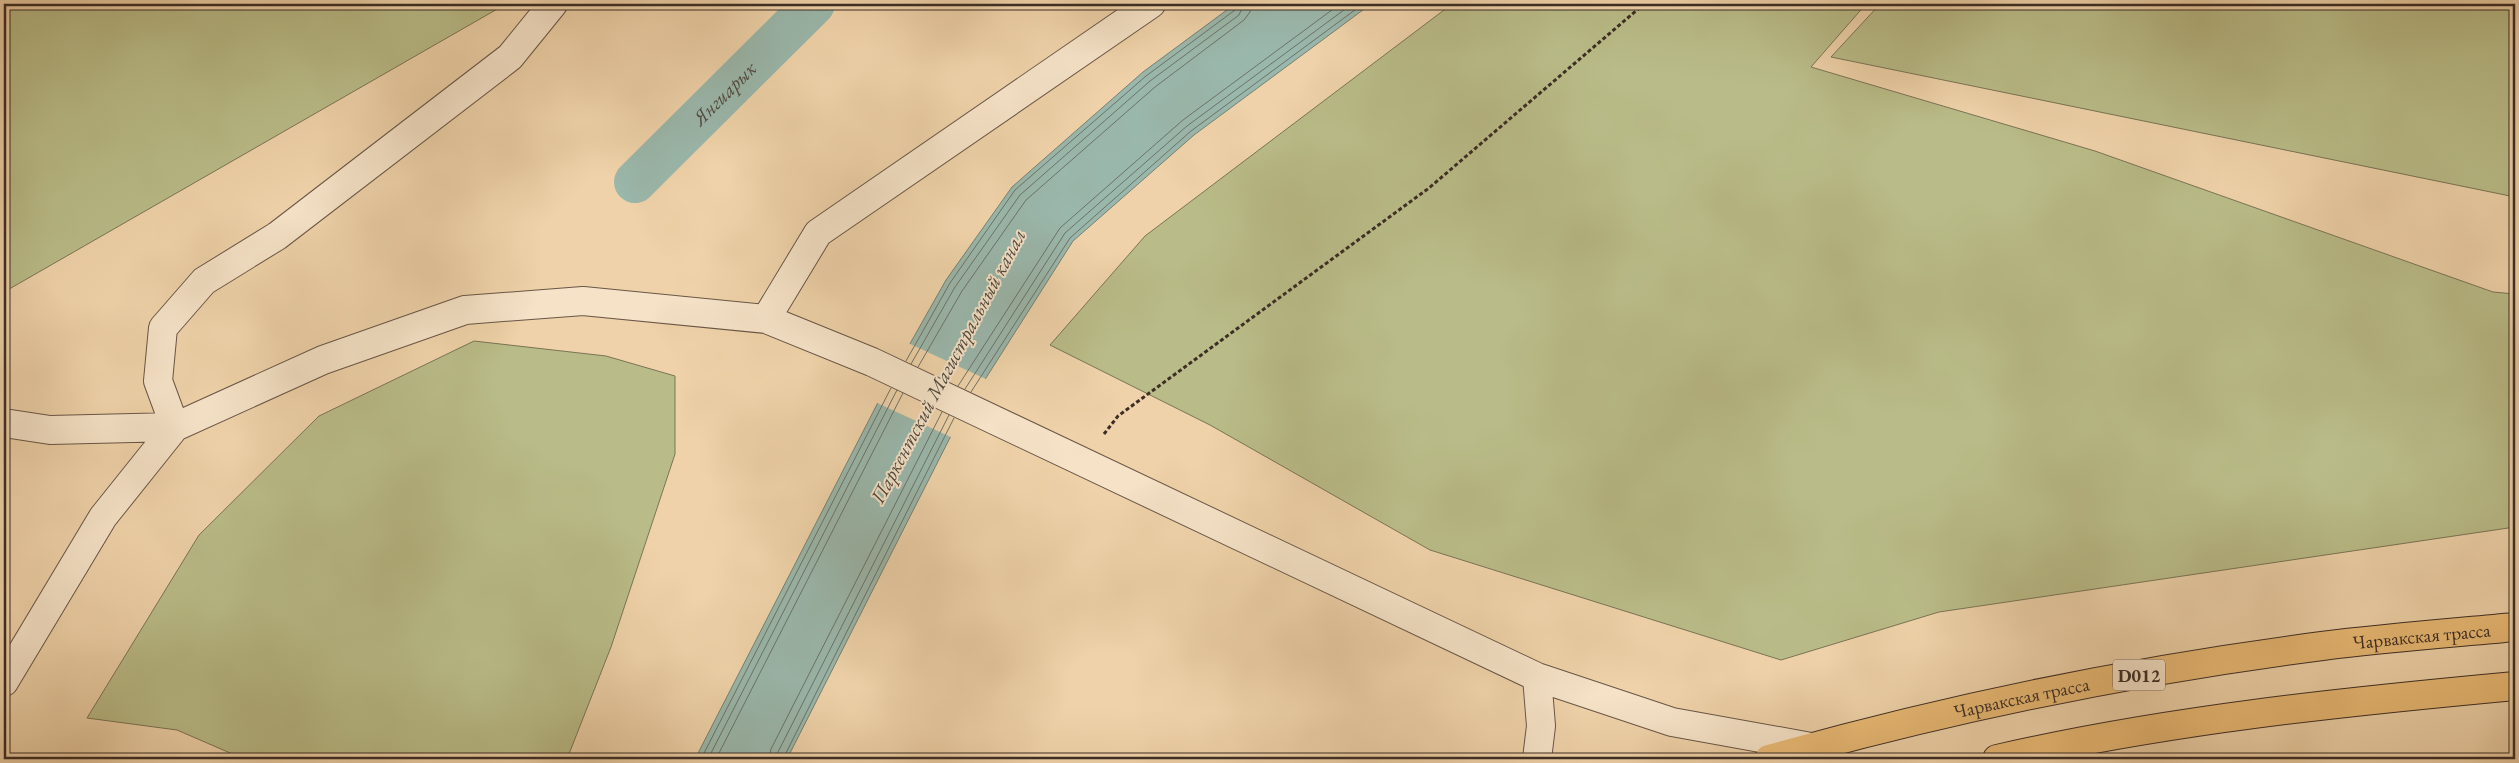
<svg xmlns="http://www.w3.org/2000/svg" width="2519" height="763" font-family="'EB Garamond',serif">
<rect width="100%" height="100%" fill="#efd2a9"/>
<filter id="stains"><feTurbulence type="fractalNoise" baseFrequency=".004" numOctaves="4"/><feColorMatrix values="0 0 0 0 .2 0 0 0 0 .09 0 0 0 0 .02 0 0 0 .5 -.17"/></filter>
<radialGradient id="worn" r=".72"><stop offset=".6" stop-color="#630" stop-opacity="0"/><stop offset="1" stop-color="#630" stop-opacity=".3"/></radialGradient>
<path fill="#b9bc88" stroke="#7a7456" d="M4 4H506L4 292Z
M1452 4H1866L1811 67 2095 151 2493 292 2515 294V527L1939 612 1781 660 1430 550 1210 425 1050 345 1145 236Z
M1880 4H2515V197L1831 57Z
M474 341 606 356 675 376V454L611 647 567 759H244L177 730 87 718 199 535 319 416Z"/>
<path fill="#9ab7ab" stroke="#748075" d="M1235 4H1371L1194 135 1073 241 958 422 787 759H695L890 379 946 280 1012 187 1143 72Z"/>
<path fill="#efd2a9" d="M908 343 988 380 953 438 875 402Z"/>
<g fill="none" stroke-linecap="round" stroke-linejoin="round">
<path stroke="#6b7268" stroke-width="1" d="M906 361 950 283 1015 190 1146 76 1235 10 1237 4
M911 364 955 287 1020 195 1150 81 1239 15 1244 4
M918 367 962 291 1026 200 1155 87 1244 20 1250 12 1251 4
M958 386 1060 228 1183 120 1340 4
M965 389 1065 233 1187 126 1352 4
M971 392 1070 238 1191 131 1363 4
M701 759 891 388
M708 759 897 390
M716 759 903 393
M769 759 771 749 942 412
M776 759 778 752 949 415
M783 759 954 418"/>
<path stroke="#9ab7ab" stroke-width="42" id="s1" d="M635 182 814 4"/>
<defs>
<path id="minor" d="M766 319 818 233 1151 4
M4 423 50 430 175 427 158 381 163 328 204 281 277 236 510 57 553 4
M4 682 103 517 175 427 323 360 465 310 583 301 766 319 872 362 1537 677 1672 722 1811 747
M1537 759 1541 726 1537 677"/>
<g id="highway">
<path id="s2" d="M1769 759C1950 708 2135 670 2322 646 2386 638 2451 633 2515 627"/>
<path d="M1997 759C2167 720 2342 702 2515 686"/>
</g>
</defs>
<use href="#minor" stroke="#695646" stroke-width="30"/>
<use href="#highway" stroke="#3c2d25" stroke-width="30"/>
<path stroke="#3c2d25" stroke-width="3" stroke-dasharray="4 2.5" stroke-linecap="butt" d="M1104 434 1118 416 1429 188 1644 4"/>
<use href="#minor" stroke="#f5e2c7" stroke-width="28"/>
<use href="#highway" stroke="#e8b974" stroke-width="28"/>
</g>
<g text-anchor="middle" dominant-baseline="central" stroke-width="4" stroke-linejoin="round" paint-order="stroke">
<rect fill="#f5e2c7" stroke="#746356" stroke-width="1" x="2113" y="659.5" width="52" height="31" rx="4"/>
<g font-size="18" font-weight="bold" fill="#3c2d25">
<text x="2139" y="675">D012</text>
</g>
<g font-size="19" fill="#3c2d25" stroke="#f5e2c7">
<text stroke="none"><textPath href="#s2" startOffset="665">Чарвакская трасса</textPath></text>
<text stroke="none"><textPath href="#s2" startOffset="260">Чарвакская трасса</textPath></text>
</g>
<g font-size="20" font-style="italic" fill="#4f4940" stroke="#f5e2c7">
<text stroke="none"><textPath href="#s1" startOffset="126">Янгиарык</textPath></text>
<text transform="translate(948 366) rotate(-62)">Паркентский Магистральный канал</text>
</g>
</g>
<rect width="2519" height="763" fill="none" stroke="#efd2a9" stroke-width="20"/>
<rect x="5" y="5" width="2509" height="753" fill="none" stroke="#3c2d25" stroke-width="2.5"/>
<rect x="10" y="10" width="2499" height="743" fill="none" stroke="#3c2d25"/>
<rect width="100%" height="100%" filter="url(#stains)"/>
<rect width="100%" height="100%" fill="url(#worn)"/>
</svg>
